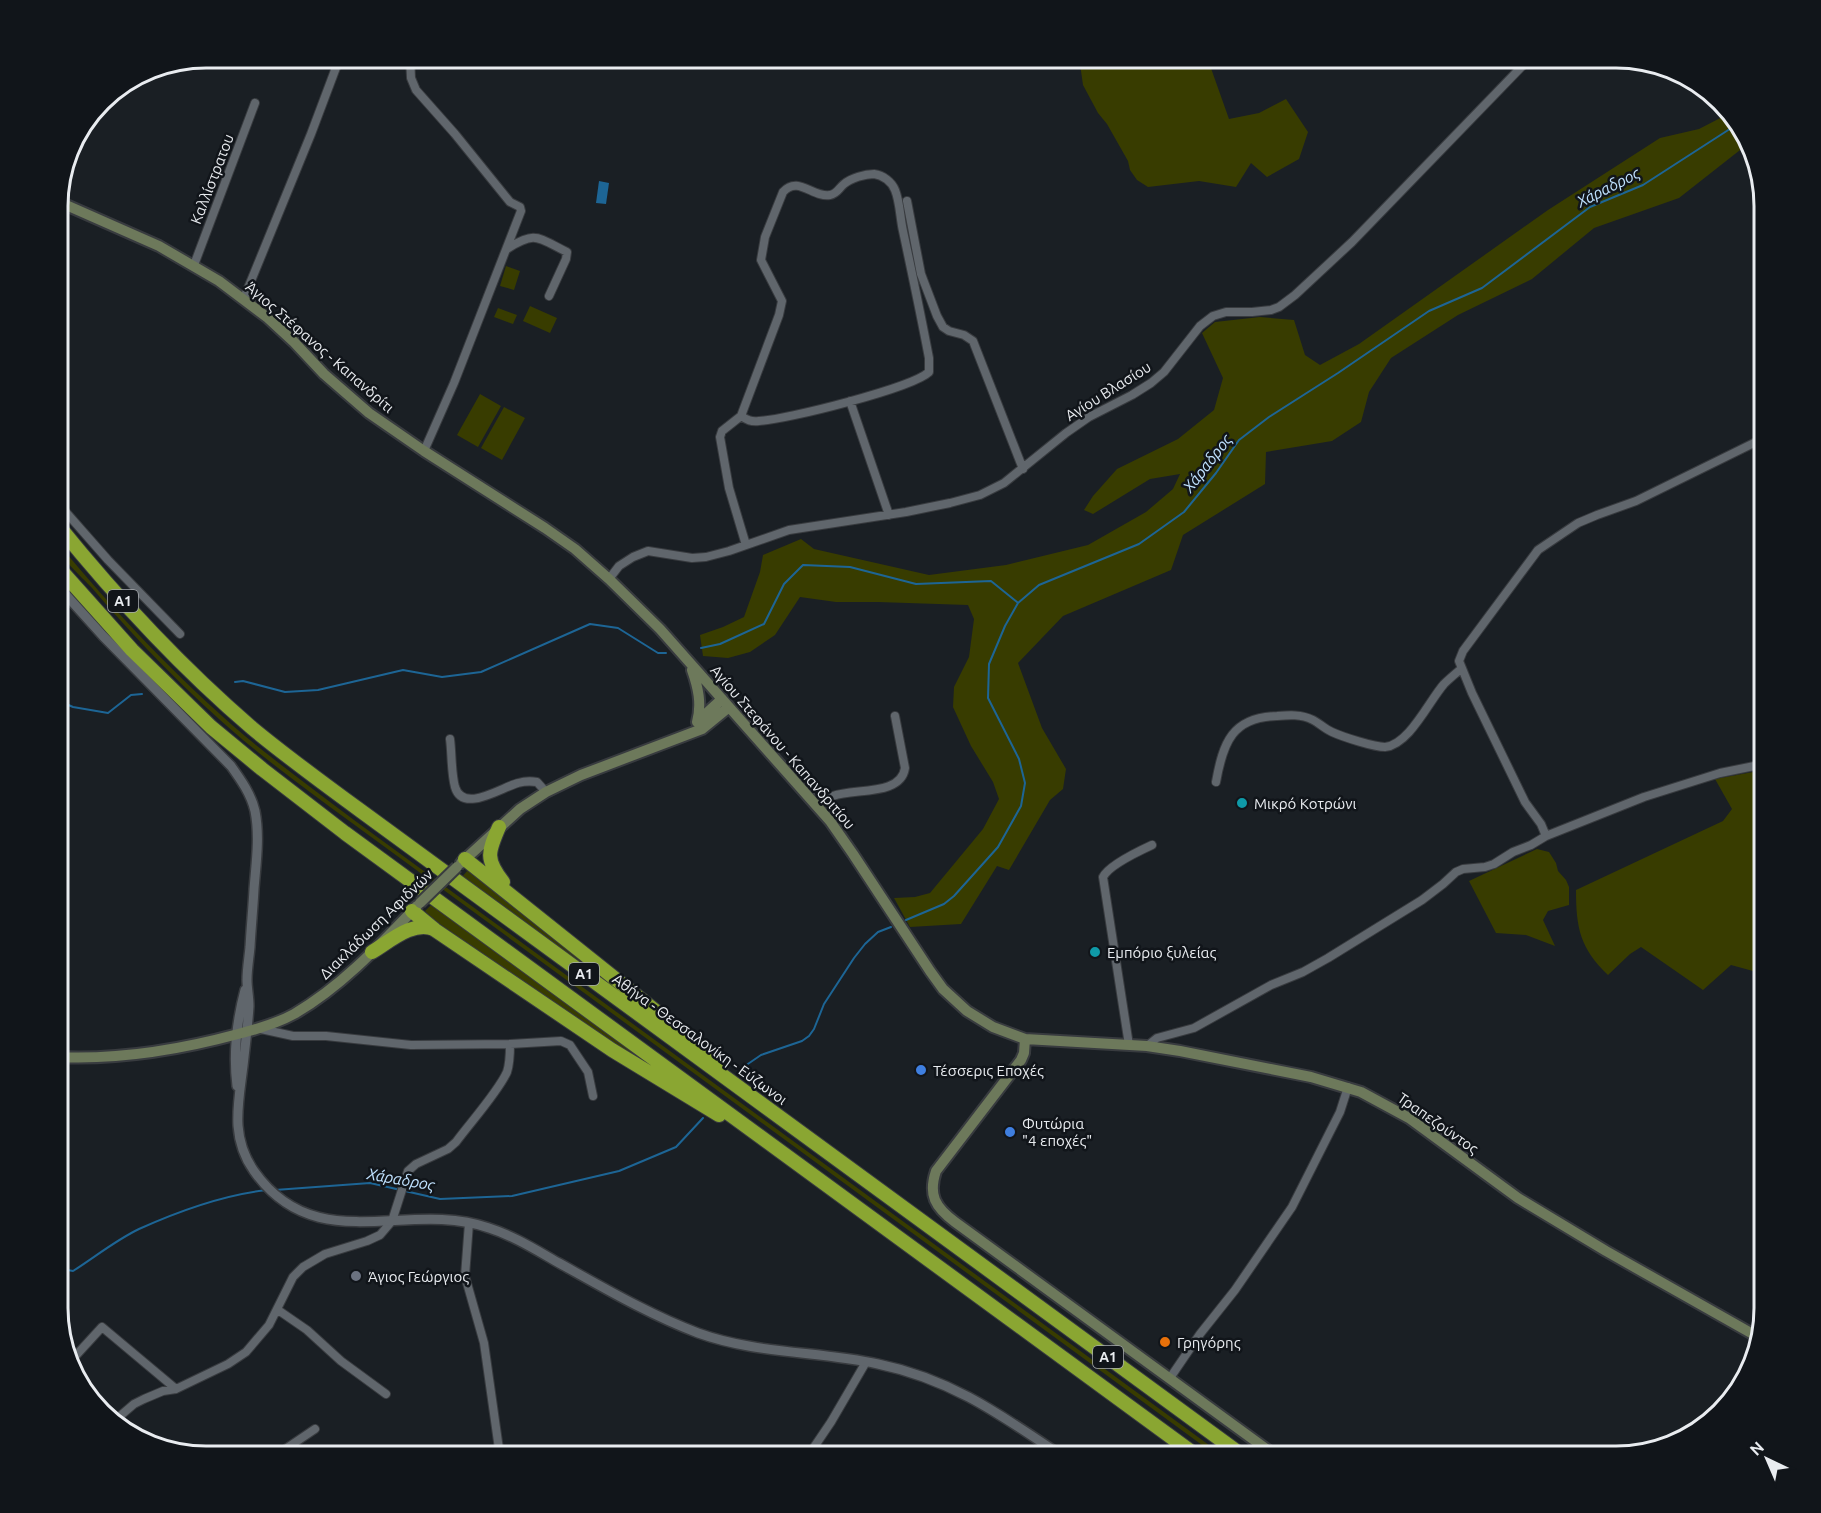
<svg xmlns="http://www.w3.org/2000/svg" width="1821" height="1513" font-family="Ubuntu,sans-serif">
<rect width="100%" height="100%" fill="#1a1f24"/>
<path fill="#383c00" d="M1079 57H1207L1229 119 1259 113 1286 99 1308 132 1299 159 1267 177 1251 163 1236 187 1199 181 1148 187 1137 180 1130 170 1128 161 1107 124 1098 113 1083 85Z
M1728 114 1749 143 1679 198 1594 228 1532 279 1458 315 1391 358 1369 392 1361 422 1332 441 1266 452 1265 484 1183 535 1171 570 1063 616 1018 663 1042 728 1066 769 1063 789 1050 800 1009 870 997 866 961 924 910 927 894 898 915 897 930 893 983 829 999 799 993 782 971 746 953 707 954 687 969 657 974 619 968 605 878 602H836L800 597 775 635 750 652 728 658 703 656 700 635 723 627 744 617 760 572 763 555 801 539 814 549 929 575 1006 565 1088 545 1146 512 1173 489 1180 474 1150 479 1093 514 1084 510 1093 496 1117 469 1178 439 1214 410 1223 378 1202 333 1215 322 1260 317 1294 320 1305 355 1320 365 1359 344 1548 210 1660 138 1699 129Z
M506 266 520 271 514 290 500 286Z
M530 306 557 318 550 333 523 321Z
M498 308 517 315 513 324 494 317Z
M480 394 501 406 478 447 457 435Z
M504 407 525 418 502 460 481 448Z
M57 542C113 610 178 679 245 736 280 765 317 792 354 820L1224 1456H1217L352 823C315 796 278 769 243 740 189 694 138 642 92 588 82 577 57 556 57 542Z
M1764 770V974L1731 965 1703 990 1641 947 1630 954 1608 975C1580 948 1576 928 1576 890L1723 821 1732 809 1715 779Z
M1537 849 1549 852 1556 863 1558 871 1566 880 1569 887V905L1548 911 1543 920 1555 946 1526 935 1496 933 1469 881Z
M468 870 701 1054 460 879Z
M432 904 686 1092 536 993 430 917 425 911Z"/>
<path fill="#1d6595" d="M599 181 609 183 606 204 596 203Z"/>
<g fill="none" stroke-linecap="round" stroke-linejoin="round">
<path stroke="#1d6595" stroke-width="2" d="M701 648 720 644 764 624 784 584 803 565 850 567 916 584 991 581 1017 602
M235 682 243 681 285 692 318 690 403 670 442 677 481 672 590 624 618 628 658 653H666
M57 700 73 707 108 713 131 695 142 694
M906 920 944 904 954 896 998 847 1021 806 1025 783 1019 759 988 698 989 664 1005 626 1018 603 1039 585 1139 544 1184 512 1216 473 1239 440 1269 417 1338 373 1429 311 1482 288 1590 207 1643 185 1736 125
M742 1068 761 1055 802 1041 809 1036 814 1029 824 1004 854 958 865 944 878 932 891 927
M275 1190 370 1183 440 1199 512 1196 619 1171 676 1147 703 1118
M57 1268 73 1271C95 1257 116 1240 139 1229 179 1211 223 1195 267 1190"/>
<defs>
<path id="minor" d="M410 57 411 78 416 90 455 134 510 202 520 207 521 211 454 383 424 451
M907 201 921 274 937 316 943 327 949 331 964 335 973 341 1023 469
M507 249C536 230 538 238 567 252L566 259 549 296
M194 265 255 103
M244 298 311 134 340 57
M850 401 889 515
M741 416C747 420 751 422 759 421 785 420 912 388 929 372V358C921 316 912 273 903 231 900 218 900 202 895 190 892 182 883 175 874 174 865 174 851 178 844 184 839 188 837 194 830 195 813 198 798 175 783 192L765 237 761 260 782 301 779 315 741 416 722 431 720 437 729 488 746 545
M57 502 108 560 180 634
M609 579 619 566 633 557 648 551 692 558 706 557 729 551 789 530 906 512 950 503 980 495 1004 483 1066 433 1089 417 1132 395 1151 383 1164 372 1200 326 1213 316 1226 312H1252L1271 310 1279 307 1295 295 1352 242 1531 57
M450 739C452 754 451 772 455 787 463 814 502 787 518 783 525 781 531 781 537 782L546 792
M1216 782C1223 743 1232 717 1277 716 1289 715 1301 714 1313 720 1319 723 1325 729 1332 732 1343 737 1374 747 1385 747 1409 745 1429 701 1444 684 1449 679 1455 674 1461 669
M817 806C822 802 827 798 833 796 855 788 901 796 905 768L895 716
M1546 836 1541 824 1525 802 1472 693 1459 661 1463 651 1538 550 1578 523 1597 515 1636 501 1764 438
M510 1044 561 1041 570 1045 588 1072 593 1096
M1129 1045 1103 877C1109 865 1139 851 1152 845
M1147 1046 1157 1038 1194 1028 1271 985 1303 972 1328 958 1422 900 1443 884 1456 872 1463 869 1485 867 1494 864 1513 852 1531 845 1546 836 1644 797 1720 773 1764 764
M469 1223 465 1276 484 1343 500 1456
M278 1310 307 1330 341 1361 386 1394
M69 1363 102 1327 176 1389
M1170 1378 1200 1334 1235 1290 1292 1207 1340 1112 1348 1087
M113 1422 134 1404 144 1399 163 1391 176 1389 228 1364 246 1352 269 1325 293 1277 303 1267 325 1254 367 1241 380 1235 392 1221 408 1171 416 1164 448 1149 456 1142C470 1123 498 1092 507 1072 510 1063 510 1053 510 1044L411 1045 326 1036H293L261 1029
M275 1456 315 1429
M808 1456 831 1422 866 1362"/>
<path id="tertiary" d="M57 585 103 636 231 766C241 780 251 794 255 811 260 837 256 863 254 889 253 908 251 928 250 947 249 958 247 969 247 980 247 988 249 997 249 1006 248 1023 246 1040 244 1057 240 1098 228 1134 254 1171 316 1259 407 1199 489 1228 514 1236 536 1250 559 1263 604 1288 650 1315 698 1333 756 1354 818 1351 878 1364 951 1379 1001 1415 1062 1456
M237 1086C233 1054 237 1020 245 990"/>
<path id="secondary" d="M57 201 159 246 219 281 268 318 294 342 324 374 369 413 424 451 545 528 575 549 609 579 660 629 830 821 853 854 930 971 943 989 967 1011 993 1027 1025 1039 1147 1046 1180 1051 1311 1077 1361 1092 1409 1118 1518 1198 1606 1251 1758 1337
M692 670C698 687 702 704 697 722
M698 721 722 699
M461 863 520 809 546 792 581 775 702 729 729 707
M1025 1039 1024 1053 1021 1060 936 1171C928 1195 935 1207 955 1222L1276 1456
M57 1057C119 1060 179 1050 238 1034 258 1029 276 1024 294 1014 341 987 380 945 417 906"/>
<path id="motorway" d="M57 524C116 597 181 667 252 728 287 757 324 784 361 811L1243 1456
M57 566 132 650 211 727 262 769 345 833 1197 1456
M499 827C488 852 485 859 503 882
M465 859 722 1064
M412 911 435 930 612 1050 719 1115
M372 952C389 942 413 920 434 929"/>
</defs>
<use href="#minor" stroke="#383b3f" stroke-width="10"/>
<use href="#tertiary" stroke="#383b3f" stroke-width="12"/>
<use href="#secondary" stroke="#383b3f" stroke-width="14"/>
<use href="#motorway" stroke="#383b3f" stroke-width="16"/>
<use href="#minor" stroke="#60666c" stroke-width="8"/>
<use href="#tertiary" stroke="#60666c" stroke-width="9"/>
<use href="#secondary" stroke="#6d795b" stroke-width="10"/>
<use href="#motorway" stroke="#8aa632" stroke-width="14"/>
<defs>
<path id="secondary-bridge" d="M420 903 457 867"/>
</defs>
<use href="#secondary-bridge" stroke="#383b3f" stroke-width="14" stroke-linecap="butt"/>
<use href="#secondary-bridge" stroke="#6d795b" stroke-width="10"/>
</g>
<g fill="#0f9aa8" stroke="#11151a" stroke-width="2">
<circle cx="1242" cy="803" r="6"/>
<circle cx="1095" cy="952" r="6"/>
</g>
<g fill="#3f7fe0" stroke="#11151a" stroke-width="2">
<circle cx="921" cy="1070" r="6"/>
<circle cx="1010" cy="1132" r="6"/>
</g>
<circle fill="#6b7280" stroke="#11151a" stroke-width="2" cx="356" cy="1276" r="6"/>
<circle fill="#e8710a" stroke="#11151a" stroke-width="2" cx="1165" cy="1342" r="6"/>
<g text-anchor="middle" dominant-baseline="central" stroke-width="5" stroke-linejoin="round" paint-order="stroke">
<g fill="#11151a" stroke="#a8acb0" stroke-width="1.5">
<rect x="108" y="590" width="30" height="22" rx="4.5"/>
<rect x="569" y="963" width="30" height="22" rx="4.5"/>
<rect x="1093" y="1346" width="30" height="22" rx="4.5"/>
</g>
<g font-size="14" font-weight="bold" fill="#e9ecf0">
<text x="123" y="601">Α1</text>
<text x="584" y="974">Α1</text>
<text x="1108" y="1357">Α1</text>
</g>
<g font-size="15" fill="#e9ecf0" stroke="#11151a">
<text transform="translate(212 179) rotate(-69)">Καλλίστρατου</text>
<text transform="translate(320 347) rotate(41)">Άγιος Στέφανος - Καπανδρίτι</text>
<text transform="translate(1108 391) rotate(-32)">Αγίου Βλασίου</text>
<text transform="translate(783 747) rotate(49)">Αγίου Στεφάνου - Καπανδριτίου</text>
<text transform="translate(376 924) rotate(-44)">Διακλάδωση Αφιδνών</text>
<text transform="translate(700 1039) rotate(36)">Αθήνα - Θεσσαλονίκη - Εύζωνοι</text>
<text transform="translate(1438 1123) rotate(35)">Τραπεζούντος</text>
</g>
<g font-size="15" fill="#e9ecf0" stroke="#11151a" text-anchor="start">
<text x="1254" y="803">Μικρό Κοτρώνι</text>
<text x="1107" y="952">Εμπόριο ξυλείας</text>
<text x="933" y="1070">Τέσσερις Εποχές</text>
<text x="1022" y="1123">Φυτώρια<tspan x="1022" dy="17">"4 εποχές"</tspan></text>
<text x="368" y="1276">Άγιος Γεώργιος</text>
<text x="1177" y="1342">Γρηγόρης</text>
</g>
<g font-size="16" font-style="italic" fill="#c0e2ff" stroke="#11151a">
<text transform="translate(1608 187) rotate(-27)">Χάραδρος</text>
<text transform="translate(1207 463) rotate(-52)">Χάραδρος</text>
<text transform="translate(401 1179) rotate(10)">Χάραδρος</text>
</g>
</g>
<path d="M0 0H1821V1513H0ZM206 68H1616A138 138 0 0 1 1754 206V1308A138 138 0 0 1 1616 1446H206A138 138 0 0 1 68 1308V206A138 138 0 0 1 206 68Z" fill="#11151a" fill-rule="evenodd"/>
<path fill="none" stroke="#e9ecf0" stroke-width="3" d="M206 68H1616A138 138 0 0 1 1754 206V1308A138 138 0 0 1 1616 1446H206A138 138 0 0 1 68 1308V206A138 138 0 0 1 206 68Z"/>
<g transform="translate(1767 1459) rotate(316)" stroke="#11151a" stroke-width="4.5" paint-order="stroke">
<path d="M0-4.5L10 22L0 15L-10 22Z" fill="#e9ecf0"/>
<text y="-9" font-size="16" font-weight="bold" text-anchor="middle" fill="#e9ecf0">N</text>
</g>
</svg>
